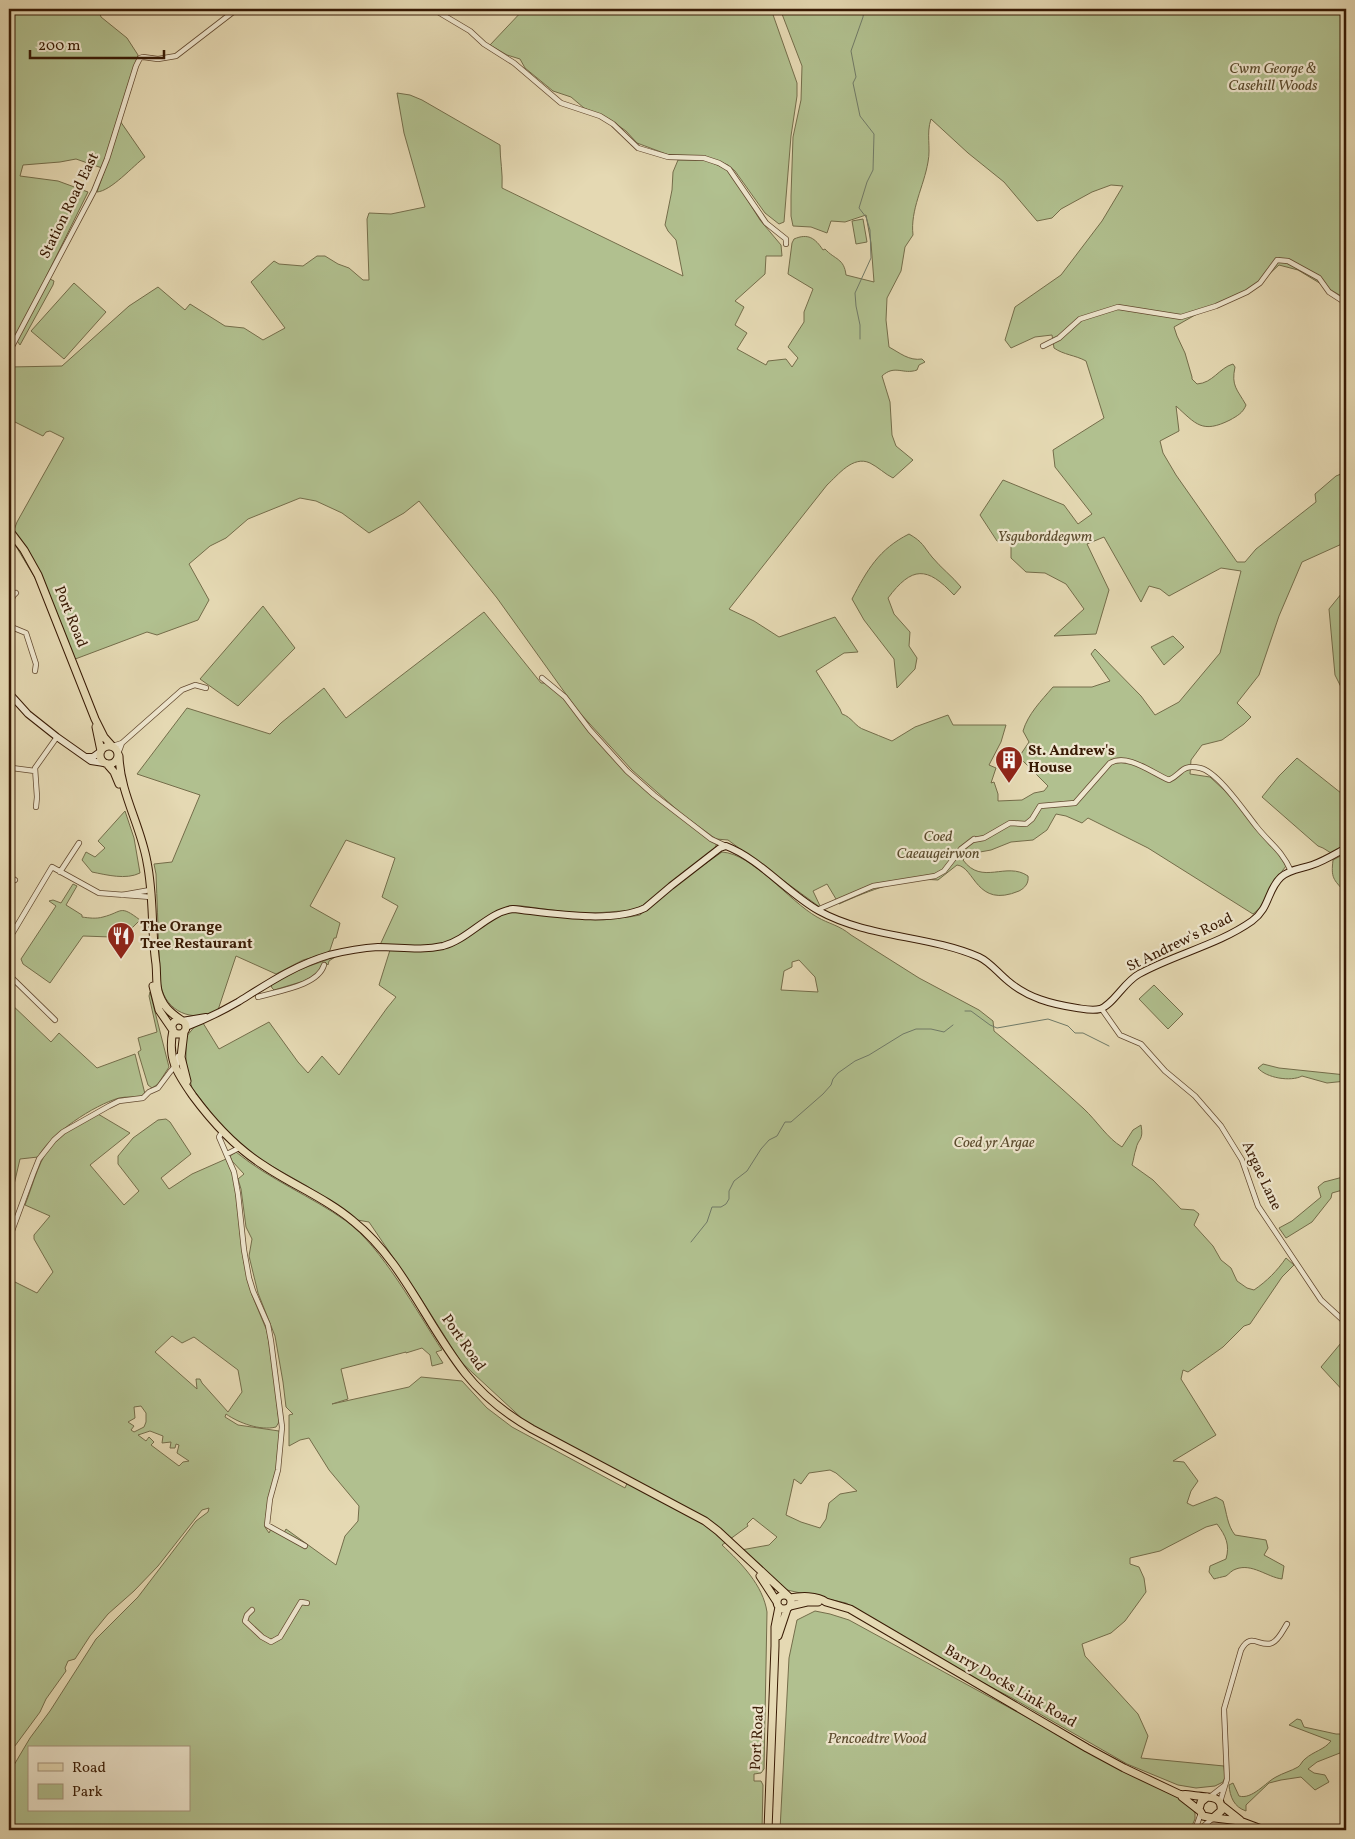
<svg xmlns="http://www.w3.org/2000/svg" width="1355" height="1839" font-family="Vollkorn,serif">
<rect width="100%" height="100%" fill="#e5d9b3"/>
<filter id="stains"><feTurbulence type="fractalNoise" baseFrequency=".004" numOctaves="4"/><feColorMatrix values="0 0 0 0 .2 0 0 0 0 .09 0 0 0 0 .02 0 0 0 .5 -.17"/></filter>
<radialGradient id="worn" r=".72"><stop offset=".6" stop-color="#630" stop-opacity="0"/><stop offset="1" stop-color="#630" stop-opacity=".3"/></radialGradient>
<path fill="#b1c08f" stroke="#746d4a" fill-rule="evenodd" d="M9 9H98L101 17 127 38 138 55 118 118 145 157C133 166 111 191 97 192L105 169 76 159 60 162 23 165 20 176 58 181 88 192 46 277 54 281 53 285 20 345 13 335 12 342 9 347Z
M524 9H771L797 83V96L791 136 784 222 779 224 765 213 735 171 728 165 705 156 669 155 637 143 626 131 609 119 584 108 571 97 553 91 525 68 520 59 507 55 490 45Z
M783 9H1346V260L1341 285 1346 288V299L1298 270 1279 265 1255 287 1204 310 1174 327 1177 336 1185 353 1192 377V379L1197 384C1213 383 1219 368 1233 364L1235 367C1231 386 1237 389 1246 405 1243 413 1237 416 1230 420 1202 434 1196 424 1176 406L1179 431 1160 441 1163 453 1176 475 1237 562H1245L1256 549 1316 502 1315 494 1336 476 1346 472V548L1344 543 1302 562 1279 616 1259 675 1237 703 1251 717 1244 724 1222 740 1202 745 1191 760 1190 774 1210 777 1224 790 1248 816 1256 830 1273 845 1286 866 1276 879 1260 908 1253 914 1148 848 1088 818 1082 823 1066 816 1056 814 1047 830 1033 840 1011 842 991 850 969 854 963 860C982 886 1006 861 1028 876 1029 883 1025 888 1019 891 976 909 975 867 957 865L938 880C903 877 870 890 839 904L827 884 813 891 821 908 728 840 716 839 683 815 632 770 578 711 497 598 419 501 404 513 369 533 342 513 316 501 300 498 248 519 226 538 210 546 189 564 209 600 198 620 157 635 147 632 70 661 41 588 11 538 17 522 64 438 50 431 46 432 43 436 9 419V367L62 366 129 306 158 287 185 310 190 304 225 326 244 328 263 340 285 328 251 282 274 261 279 264 303 266 317 256H325L338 264 349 268 363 280H369L367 219 369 213 391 214 425 207 404 133 397 93 410 95 422 100 500 145C500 160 503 173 502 188L683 276 676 240 668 231 665 225 672 190 673 172 678 160H706L724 168 732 175 760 220 781 245 782 256H766L765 274 735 301 744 307 735 325 747 333 737 349 766 365 768 361 786 359 792 367 798 358 788 347 804 322V312L813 289 788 274 792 243 794 239C808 233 815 238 823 250L825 249C835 260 844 258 846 275L874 282 871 243 866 215 845 222 831 221 827 233 811 227 793 226 791 216V196L793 137 801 100 802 66 782 14ZM931 119 968 153 1004 182 1037 221 1052 218 1061 209 1092 192 1111 185 1123 186 1102 221 1061 275 1015 307 1005 340 1011 348 1035 337 1052 335 1054 348C1064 355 1075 355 1086 361L1104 418 1053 450 1055 467 1092 514 1078 524 1064 505 1003 480 980 515 997 541H1011V558L1026 572 1045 573 1066 584 1084 609 1054 636 1096 634 1109 590 1087 544 1104 537 1141 602 1149 586 1160 589 1169 596 1221 568 1241 571 1220 653 1179 702 1155 715 1141 696 1095 649 1091 654 1110 681 1092 687H1053C1041 701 1028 714 1023 731L1029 742 1019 757 1048 786 1044 791 1034 793 1022 800 998 801V794L994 782 991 783 996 768 989 765 1001 742 1006 725H953L948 715 915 727 892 741C883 737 874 734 865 730 855 727 852 717 842 714L840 709 816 671 844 653 858 652 835 617 779 637 754 621 729 609 827 485C838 475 853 455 870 463 878 467 885 474 893 478L913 460 896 446 892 435 890 402 882 376C895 364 903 375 917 370L919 365 925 362 922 359C909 361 900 353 889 347L886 320 887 298 901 271 905 247 913 235C910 210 924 186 928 162 931 147 926 134 931 119Z
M863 219 867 242 856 244 852 221Z
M74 283 106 312 64 359 31 331Z
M909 534C923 542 923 546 932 557 941 568 952 576 961 587L954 595C927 566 912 566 888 598L894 614 910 632 909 646 917 658 915 669 897 688 894 659 864 620 852 599C867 570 879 549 909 534Z
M1346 588V697L1335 675 1329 609Z
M263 606 295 648 238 706 200 679Z
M484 612 541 683H546L562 696 626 771 716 843V848L648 903 634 910 582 914 522 906H508L453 941 431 946 380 945 398 906 382 897 395 858 346 840 310 906 340 923 336 938H334L329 953 303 960 276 974 236 956 218 1010C197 1022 170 1015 162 990 158 978 160 964 159 951 158 926 157 900 156 874L154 864 172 862 200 795 137 774 187 708 270 734 281 723 324 688 346 718Z
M1173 636 1184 647 1164 665 1151 647Z
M1297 758 1346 797V845L1331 853 1323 848 1318 846 1262 797 1279 776Z
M125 811 134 838 140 873C126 880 107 875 92 872L82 860 86 852 95 857 105 848 98 841Z
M722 852C753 854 789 901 817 917 829 924 839 925 851 935L919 978 979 1010 993 1021 994 1031C1024 1056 1055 1082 1084 1109 1097 1121 1107 1138 1122 1147L1133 1130 1141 1125C1144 1141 1138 1138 1136 1149 1134 1154 1134 1159 1132 1165L1153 1180 1181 1209 1194 1210 1199 1214 1194 1225 1213 1246 1221 1260 1231 1268 1237 1281 1247 1288 1254 1290C1267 1281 1277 1271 1286 1258L1294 1265 1282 1277 1250 1324 1244 1326 1223 1347 1188 1372 1183 1370 1181 1379 1216 1435 1173 1461 1184 1462 1198 1481 1191 1491 1187 1503 1193 1506 1216 1497 1223 1501C1227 1513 1227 1525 1235 1535L1266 1540 1268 1548 1264 1555 1284 1566 1282 1579C1267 1577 1252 1563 1236 1569 1232 1570 1229 1574 1226 1576 1222 1577 1217 1578 1214 1579L1209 1572 1210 1566 1226 1559C1230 1545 1226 1536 1217 1524L1206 1527 1160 1551 1130 1558V1564L1139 1567 1144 1578 1146 1592 1125 1621 1111 1633 1082 1644 1085 1656 1138 1714 1148 1736 1141 1758 1224 1766 1225 1777 1223 1782 1215 1786 1196 1788 1178 1785 1127 1764 1012 1698 970 1676 846 1603 787 1590 777 1585 741 1550 769 1545 777 1537 753 1518 747 1524 748 1526 722 1545C741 1563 763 1585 767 1612L764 1769 761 1773 754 1774V1781H761L763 1785 762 1830H9V1780L11 1770 30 1738 50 1711 96 1639 138 1597 196 1521 208 1512 209 1508 202 1510 158 1566 134 1591 108 1614 90 1636 75 1659 68 1661 65 1668 66 1671 46 1699 40 1712 9 1754V1279L37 1293 53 1272 34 1239V1235L50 1216 25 1205C33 1185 40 1155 55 1141 66 1129 84 1122 98 1114L130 1133 90 1165 124 1205 139 1191 118 1164V1156L133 1138 158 1120 166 1119 170 1122 191 1154 161 1178 169 1189 192 1174 226 1159 234 1176 244 1262 252 1295 267 1331 274 1372 279 1422 276 1427C260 1431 239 1423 226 1414L225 1417 238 1425 279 1431C284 1445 270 1510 265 1527L269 1533 271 1529 284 1533 286 1529 336 1565 345 1536 358 1521 359 1506 329 1470 309 1438 300 1440 289 1446V1415L293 1414 286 1407 283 1382 275 1336 258 1293 249 1256 252 1239 246 1227 241 1189 238 1179 244 1174 232 1161 230 1156 236 1152C270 1180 311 1196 346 1221 382 1247 417 1312 442 1350L436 1352 443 1363 432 1366 430 1355 422 1348 406 1353V1352L341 1369 348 1399 332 1404 409 1387 421 1377 462 1381 487 1408 512 1427 625 1488 629 1479 528 1424 461 1362 420 1297 369 1222 357 1220 307 1186 261 1160 239 1144 215 1118 192 1088 186 1065V1037L196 1025 203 1023 219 1049 269 1022 298 1062 308 1073 322 1056 339 1075 387 1008 396 997 379 985 390 950C411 951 436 954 456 944 475 934 491 916 512 912L589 919 629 917 640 915 668 890ZM799 960 815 977 818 992 781 990 784 971 792 967V962ZM172 1336 182 1343 194 1337 238 1370 242 1392 228 1412 202 1383 200 1379H196L197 1389 155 1352ZM141 1406 146 1413V1422L144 1427 134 1432 131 1430 134 1426 128 1422 135 1418 134 1407ZM150 1431 163 1436 162 1443 171 1442 170 1448H175L176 1444 179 1445 177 1453 189 1461 183 1462 179 1466 151 1445 154 1442 149 1437 146 1441 138 1435ZM830 1470 836 1473 857 1491 840 1494 829 1503 826 1519 820 1528 801 1522 786 1515 794 1479 801 1484 809 1473ZM29 1748H189V1810H29Z
M1346 853V890L1345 892C1333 879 1331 878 1333 860Z
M73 884 77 886 66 905 82 915V917C89 918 96 919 103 917 123 912 119 904 140 920L127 933 118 927 111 937 83 936 50 983 23 964 21 959 56 906 49 901 53 900 61 903Z
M335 957 329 961 328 965 325 962 323 963 319 973 304 981 274 990 272 988 271 985C282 974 319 963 335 957Z
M1154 985 1183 1014 1168 1029 1139 999Z
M150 992 169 1067 158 1084 152 1088 148 1085 138 1052 141 1050 138 1038 157 1032 149 996Z
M9 1002 51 1042 59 1033 97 1068 135 1054 145 1094 143 1097C135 1098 127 1096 119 1098 94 1105 50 1134 38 1157L20 1159 13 1189 9 1193Z
M1263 1064 1279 1068 1346 1075V1081L1327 1083 1302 1076C1291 1082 1266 1078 1258 1068Z
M1343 1177 1346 1178V1189L1332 1193 1331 1198 1312 1222 1286 1238 1279 1228 1292 1221 1321 1197 1318 1187 1324 1182Z
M1346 1337V1394L1321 1367Z
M815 1611 830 1614 849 1620 1134 1776C1151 1785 1185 1796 1195 1813V1819L1190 1830H780L789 1658 797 1620Z
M1297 1719 1301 1720 1304 1727 1336 1734H1346L1345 1751 1317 1762 1308 1769 1314 1773 1325 1775 1329 1782 1315 1790 1301 1777 1281 1780 1269 1783 1246 1805V1811C1234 1807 1230 1797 1229 1785L1233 1783 1239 1796C1252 1800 1266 1782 1276 1777 1283 1773 1291 1771 1298 1767 1301 1765 1302 1761 1305 1759 1314 1751 1324 1750 1331 1741L1289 1725Z"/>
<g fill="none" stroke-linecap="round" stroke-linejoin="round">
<path stroke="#707a67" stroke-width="1" d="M860 339V325L856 306 855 293 871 258 870 230 866 217 859 208 867 182 873 170 874 134 860 116 853 83 856 77 851 51 863 17 864 9
M965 1011H971L990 1025 997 1028 1048 1019 1068 1026 1075 1033H1083L1109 1046
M691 1242 707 1222 712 1207H721L726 1204 729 1199V1191L734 1181 747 1171 761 1149 769 1140 777 1136 785 1122H791L823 1094 831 1085 833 1079 838 1073 855 1061 869 1055 903 1034 916 1029H931L944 1032 953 1025"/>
<defs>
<path id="street" d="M433 9 470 31 484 44 514 63 561 103 600 116 613 124 638 148 668 157 704 158 719 163 729 169 766 223 786 239V244
M1043 346 1059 338 1080 319 1118 307 1181 317 1216 306 1247 292 1260 283 1277 260 1288 261 1319 278 1329 292 1346 303
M9 352 94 191 107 159 136 66 140 58 143 57 158 59 176 56 237 9
M9 608 13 596 16 593
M9 626 26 633 36 664 35 671
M542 678 565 697 590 730 627 771 654 795 711 839 726 846
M113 746 122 743 182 690 195 685 206 688
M118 754 122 743
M9 764 12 768 35 771
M36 807 37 797 35 768 57 737
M973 840 984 838 1010 823 1026 824 1032 819 1040 806 1075 803 1110 763C1128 753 1152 773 1169 780 1182 774 1181 764 1200 768 1218 772 1244 811 1256 826 1270 844 1281 849 1291 871
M60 872 79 843
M9 876 15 880
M122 895 150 890
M817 910 873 886 935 876 944 871 961 849 974 839
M9 939 52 867 99 893 151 897
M9 975 55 1020
M258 997C277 991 318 986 324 965
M1101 1008 1120 1035 1141 1044 1165 1071 1195 1096 1221 1126 1242 1160 1258 1206 1321 1300 1346 1323
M222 1132 219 1137 234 1172 238 1194 244 1250 249 1278 253 1291 268 1325 271 1341 282 1427 278 1470 270 1499 267 1525 305 1546
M227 1154 239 1148
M9 1239 33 1174 39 1159 54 1140 63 1132 109 1106 119 1101 143 1098 149 1092 158 1088 170 1072 178 1063V1056
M252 1610 247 1615 245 1621 262 1637 271 1642 280 1637 301 1602 307 1603
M1211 1796 1225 1785
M1220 1802 1227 1779 1224 1709 1241 1650C1251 1631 1260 1648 1272 1643 1279 1640 1283 1630 1287 1624
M1195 1830 1201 1813
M1199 1830 1213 1818"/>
<path id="secondary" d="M9 693 28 714 57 737 91 761 104 763
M86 757H93L100 752
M182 1021 206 1017
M186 1027C204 1020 221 1012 238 1002 267 984 295 965 329 955 345 951 362 948 378 947 400 947 421 951 443 946 469 939 488 912 513 909 550 913 611 924 645 908L671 886 720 848 726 846C760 859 787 893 819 911 868 938 928 935 979 957 990 962 998 973 1008 981 1028 998 1051 1004 1077 1008 1084 1009 1092 1011 1100 1009 1113 1005 1124 982 1139 974 1175 954 1218 945 1252 921 1270 908 1267 890 1281 877 1290 869 1301 869 1312 865 1324 861 1335 854 1346 848"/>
<path id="primary" d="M9 530 24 550 38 575 95 719 104 737 112 746
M96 727 101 751
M100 755a9 9 0 1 1 18 0a9 9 0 1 1-18 0Z
M119 756C120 793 141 826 147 862 154 896 151 931 156 964 157 973 156 982 158 991 162 1005 169 1012 181 1020
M107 764 114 772 119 784
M153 986 159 1010 172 1029
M172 1027a7 7 0 1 1 14 0a7 7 0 1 1-14 0Z
M173 1030C167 1059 177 1073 193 1096 213 1123 235 1147 263 1165 292 1185 326 1198 353 1221 403 1261 426 1324 465 1373 484 1397 506 1414 532 1429L705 1521 718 1531 788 1596
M184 1032 181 1057 187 1081
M760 1576 777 1602
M777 1602a7 7 0 1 1 14 0a7 7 0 1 1-14 0Z
M790 1598C800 1596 817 1595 826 1602L850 1609 1087 1748 1124 1768 1181 1795 1182 1797 1200 1811
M790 1606 807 1602H818
M778 1636 787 1609
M1181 1795C1187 1793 1192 1796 1198 1796 1209 1798 1223 1795 1221 1811L1213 1818 1203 1816 1199 1809 1201 1802 1207 1797
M1221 1805 1240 1820
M1215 1818 1240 1821 1264 1830
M768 1830 775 1646V1627L779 1607"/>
</defs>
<use href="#street" stroke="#634a30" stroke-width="6"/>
<use href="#secondary" stroke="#381a04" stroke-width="8"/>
<use href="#primary" stroke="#381a04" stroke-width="9"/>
<use href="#street" stroke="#eee6ce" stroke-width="4.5"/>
<use href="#secondary" stroke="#eee6ce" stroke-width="6"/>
<use href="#primary" stroke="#e5d9b3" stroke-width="7"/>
</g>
<defs>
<symbol id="building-pin" viewBox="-11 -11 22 30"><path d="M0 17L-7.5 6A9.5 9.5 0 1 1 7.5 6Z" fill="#8f2418" stroke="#eee6ce"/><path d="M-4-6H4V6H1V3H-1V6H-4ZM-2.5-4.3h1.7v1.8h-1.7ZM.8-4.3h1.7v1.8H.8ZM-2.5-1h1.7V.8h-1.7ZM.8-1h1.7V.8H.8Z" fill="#fff"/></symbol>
<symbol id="restaurant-pin" viewBox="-11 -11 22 30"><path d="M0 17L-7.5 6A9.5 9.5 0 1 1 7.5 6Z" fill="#8f2418" stroke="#eee6ce"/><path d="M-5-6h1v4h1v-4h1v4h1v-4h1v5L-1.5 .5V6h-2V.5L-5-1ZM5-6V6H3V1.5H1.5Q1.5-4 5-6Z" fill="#fff"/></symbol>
</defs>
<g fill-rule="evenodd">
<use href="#building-pin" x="993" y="744" width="32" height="43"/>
<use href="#restaurant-pin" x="105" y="920" width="32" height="43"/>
</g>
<g text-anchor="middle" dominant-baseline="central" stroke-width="4.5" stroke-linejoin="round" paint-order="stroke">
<g font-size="15" font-style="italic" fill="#5c4c2e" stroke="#eee6ce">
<text x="1273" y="69">Cwm George &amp;<tspan x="1273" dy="17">Casehill Woods</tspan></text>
<text x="1045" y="537">Ysguborddegwm</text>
<text x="938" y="837">Coed<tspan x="938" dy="17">Caeaugeirwon</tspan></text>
<text x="994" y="1143">Coed yr Argae</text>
<text x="877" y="1739">Pencoedtre Wood</text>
</g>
<g font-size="15" fill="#381a04" stroke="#eee6ce">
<text transform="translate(70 206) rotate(-64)">Station Road East</text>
<text transform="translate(70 617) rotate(68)">Port Road</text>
<text transform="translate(1180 943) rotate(-26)">St Andrew's Road</text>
<text transform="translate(1261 1176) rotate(65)">Argae Lane</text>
<text transform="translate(463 1343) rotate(55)">Port Road</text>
<text transform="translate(1010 1687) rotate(30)">Barry Docks Link Road</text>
<text transform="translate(758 1738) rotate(-87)">Port Road</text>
</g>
<g font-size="15" font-weight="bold" fill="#381a04" stroke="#eee6ce" text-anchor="start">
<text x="1028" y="751">St. Andrew's<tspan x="1028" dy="17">House</tspan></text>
<text x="140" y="927">The Orange<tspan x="140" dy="17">Tree Restaurant</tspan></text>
</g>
</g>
<rect width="1355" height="1839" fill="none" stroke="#e5d9b3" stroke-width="30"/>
<rect x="10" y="10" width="1335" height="1819" fill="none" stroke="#381a04" stroke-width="2.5"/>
<rect x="15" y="15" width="1325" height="1809" fill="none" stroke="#381a04"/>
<rect x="28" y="1746" width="162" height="65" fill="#eee6ce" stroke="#a5947d"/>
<rect x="38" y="1763" width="25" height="8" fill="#e5d9b3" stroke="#a5947d"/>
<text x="72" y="1772" font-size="15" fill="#381a04">Road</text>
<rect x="38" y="1784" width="25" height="15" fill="#b1c08f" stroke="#a5947d"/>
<text x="72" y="1796" font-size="15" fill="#381a04">Park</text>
<path d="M30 50v8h134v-8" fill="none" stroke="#381a04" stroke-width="2.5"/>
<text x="38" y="50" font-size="15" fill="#381a04" stroke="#eee6ce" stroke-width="4" paint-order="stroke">200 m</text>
<rect width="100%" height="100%" filter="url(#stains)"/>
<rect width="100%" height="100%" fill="url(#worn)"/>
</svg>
